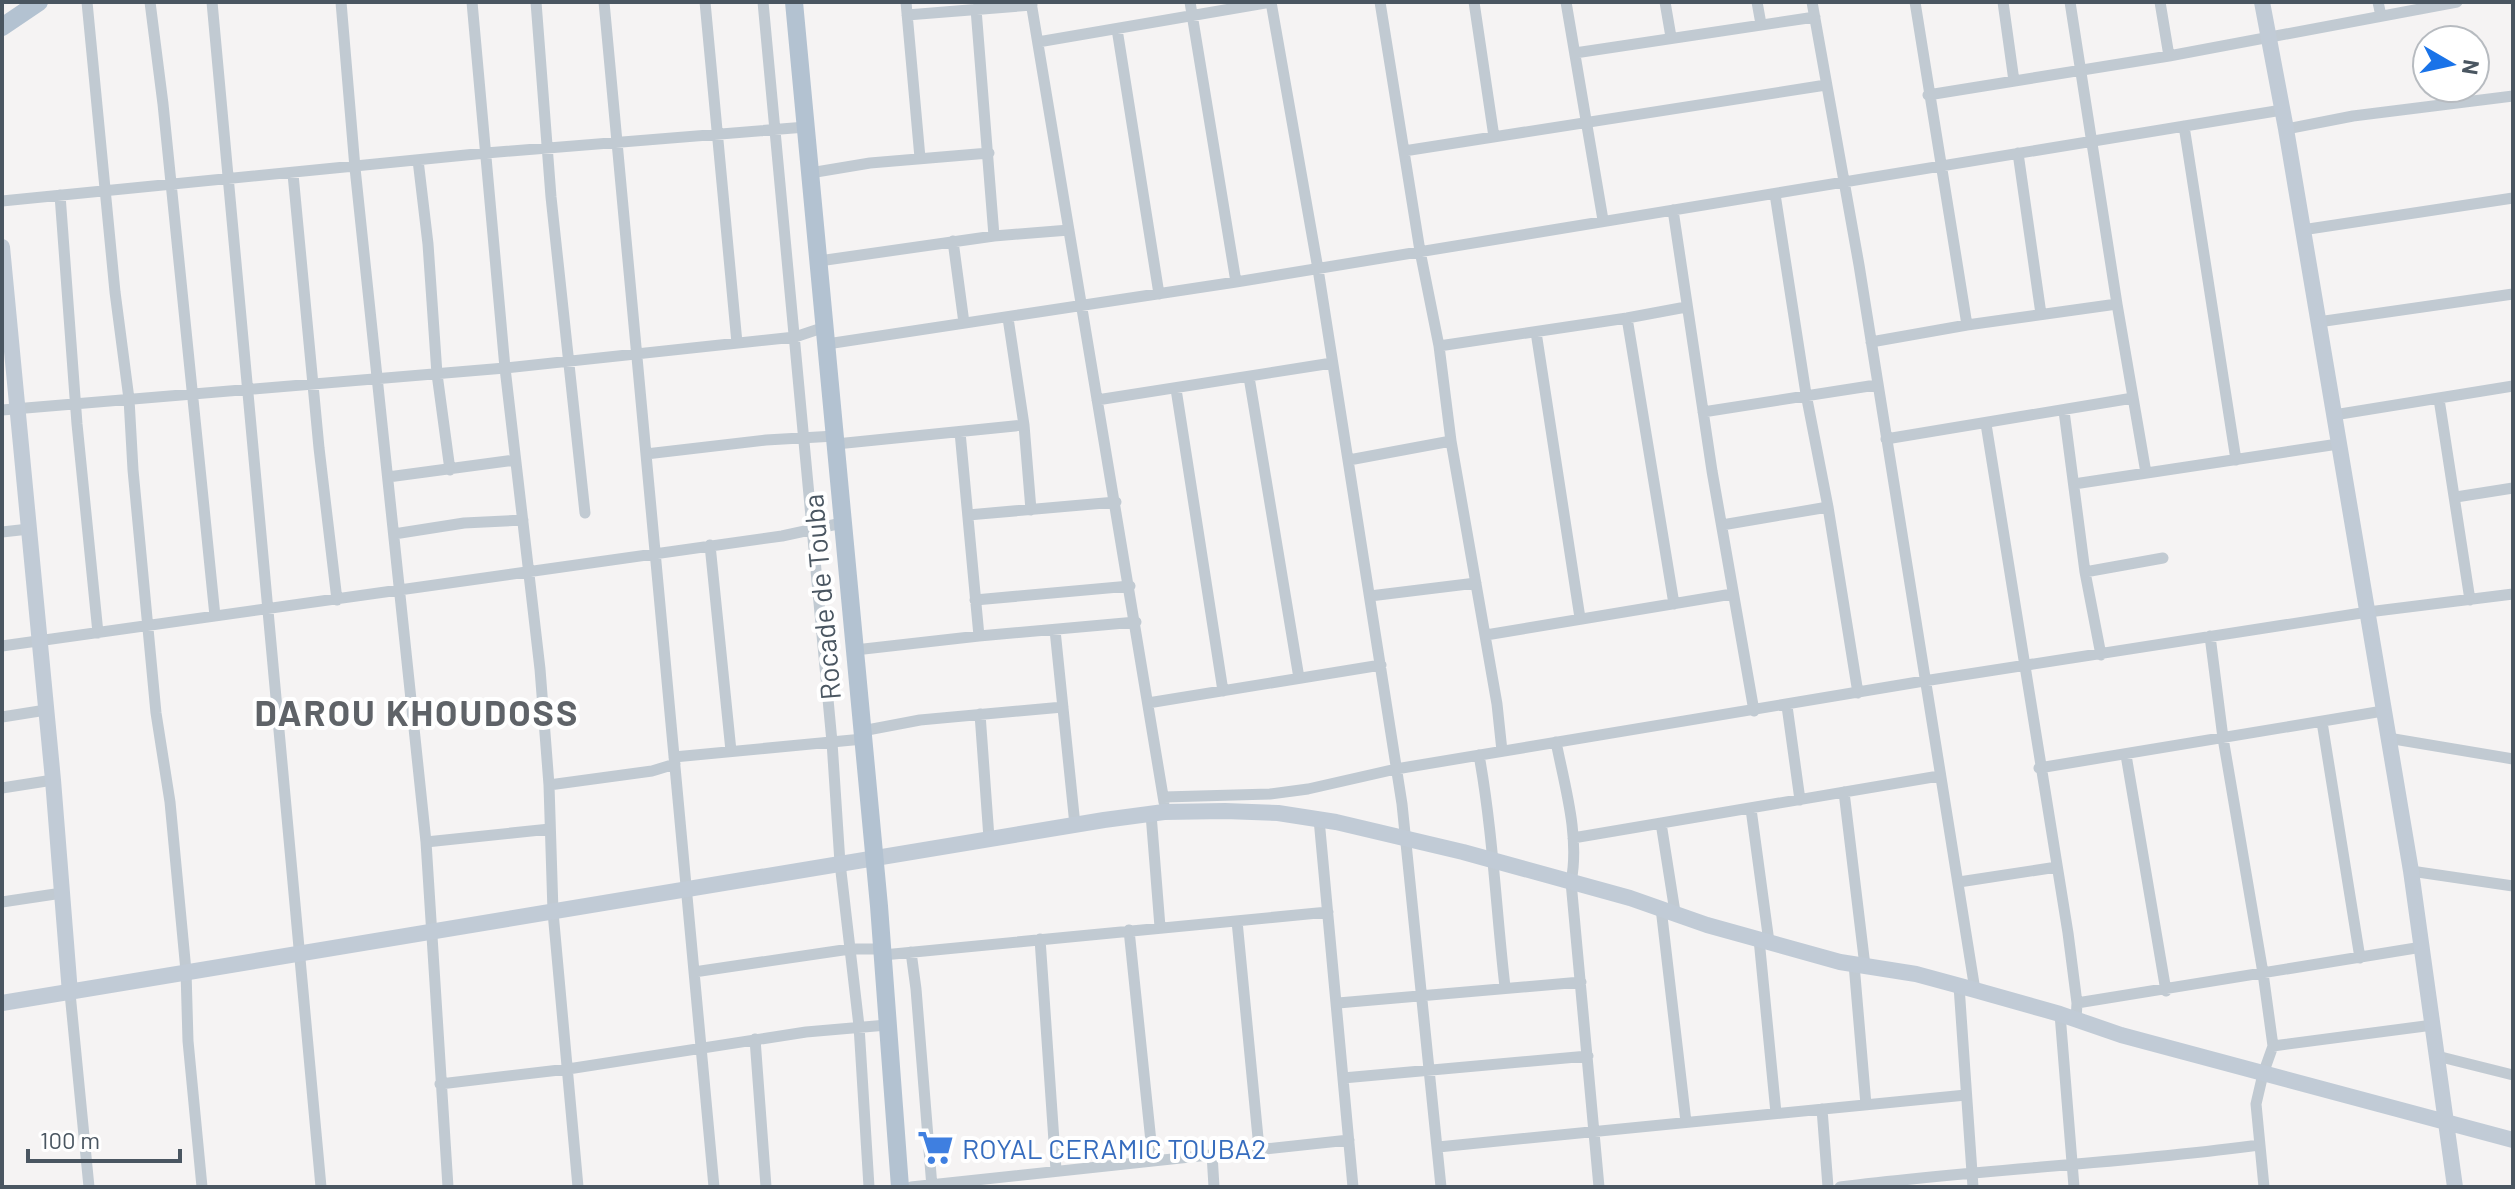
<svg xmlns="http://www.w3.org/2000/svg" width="2515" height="1189" font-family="Barlow,sans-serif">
<rect width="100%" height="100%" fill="#f5f3f3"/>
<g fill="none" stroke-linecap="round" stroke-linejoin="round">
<path stroke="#c1cad2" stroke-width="11" d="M87 2 115 292 129 399 133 470 156 713 170 802 186 971 188 1041 202 1187
M150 2 163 104 215 616
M212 2 321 1187
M341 2 355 168 426 842 448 1187
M472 2 505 368 540 669 549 785 553 912 578 1187
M536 2 551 197 585 513
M604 2 714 1187
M705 2 737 343
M763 2 832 742 840 863 859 1026 869 1187
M906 2 920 158
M1031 2 1164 802
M1190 2 1236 282
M1380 2 1420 251 1439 346 1451 441 1497 704 1502 751
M1474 2 1494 137
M1566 2 1603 220
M1665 2 1671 37
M1757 2 1761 24
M1812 2 1859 265 1975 990
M1915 2 1967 325
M2003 2 2014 81
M2070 2 2117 304 2146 473
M2160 2 2169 56
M2378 2 2381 16
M976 9 994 236
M907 15 1032 5
M1117 29 1159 294
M1038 42 1271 2 1318 269 1402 804 1441 1187
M1575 53 1815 17
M1928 95 2169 56 2457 2
M2184 126 2236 460
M2286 129 2353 116 2513 96
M1404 151 1826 85
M2018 153 2041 314
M418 160 428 244 437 374 450 470
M810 173 870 163 989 153
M293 174 319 448 337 600
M1775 194 1806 394 1828 507 1858 693
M60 195 77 424 98 633
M2 201 486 153 806 127
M1673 210 1712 471 1754 711
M2302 230 2513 198
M953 241 964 323
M819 261 994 236 1069 230
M1008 318 1024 425 1031 510
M1627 318 1674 604
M2318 322 2513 294
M1536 332 1580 618
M1871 342 1967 325 2117 304
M827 344 1236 282 2282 110
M1439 346 1627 318 1686 307
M1249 377 1299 678
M1176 389 1223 691
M2439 399 2470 600
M1097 400 1332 363
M2 410 505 368 795 337 825 327
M2064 411 2085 572 2101 655
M1703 412 1876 385
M2334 415 2513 386
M1986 424 2068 933 2077 1003 2076 1020
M960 432 979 636
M1886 439 2133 398
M836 444 1024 425
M646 454 766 440 835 436
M1349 460 1451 441
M388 477 515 460
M2074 484 2338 444
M2456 497 2513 488
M968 515 1116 502
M1722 525 1828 507
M2 532 29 529
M394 534 464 523 523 520
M710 545 731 751
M2085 572 2163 558
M1370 596 1476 583
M975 600 1130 586
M1055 630 1075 825
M1486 635 1732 594
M2210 636 2223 738 2263 973 2273 1046 2263 1074 2256 1104 2264 1187
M2 646 782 536 842 523
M855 650 979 636 1136 622
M1148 703 1381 665
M1787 706 1800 800
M980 714 989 838
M2 717 46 710
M2322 722 2360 958
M862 731 920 720 1063 707
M2388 738 2513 759
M1556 742C1565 787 1580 837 1571 882L1599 1187
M1479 755C1493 832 1496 910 1505 987
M2126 755 2166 991
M674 757 863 739
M2039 768 2383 711
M549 785 652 771 675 764
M2 788 53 780
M1844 792 1865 966
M1164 797 1270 794 1308 789 1396 769 1924 681 2368 612 2513 594
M1751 809 1769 942
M1151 814 1160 927
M1319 819 1353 1187
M1661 823 1675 912
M1573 838 1939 776
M426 842 550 829
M2411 871 2513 886
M1959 882 2057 867
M2 902 62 893
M1661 908 1686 1122
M1237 921 1259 1148
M1129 930 1153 1161
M1040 939 1056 1170
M1759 939 1776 1113
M911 952 916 989 932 1187
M883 955 1328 912
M1854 964 1866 1105
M694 972 850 949H882
M1959 986 1973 1187
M70 993 89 1187
M1338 1003 1581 982
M2077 1003 2422 947
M2060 1014 2074 1187
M755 1039 766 1187
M2273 1046 2433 1025
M2437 1056 2513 1075
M1343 1078 1588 1056
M440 1084 568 1069 806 1032 887 1025
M1822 1109 1828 1187
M1438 1147 1966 1095
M1212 1154 1214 1187
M911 1187 1349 1140
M1840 1187C1980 1169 2120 1164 2259 1145"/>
<path stroke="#c1cbd6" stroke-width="16" d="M2262 2 2286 129 2411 871 2455 1187
M2 247 53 780 70 993
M2 1003 1104 820 1164 812 1225 811 1278 813 1336 822 1463 852 1630 898 1707 925 1840 962 1916 974 1975 990 2060 1014 2121 1035 2513 1140"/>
<path stroke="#b3c2d1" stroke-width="18" d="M794 2 879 906 900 1187
M2 27 39 2"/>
</g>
<defs>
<symbol id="supermarket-bare" viewBox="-9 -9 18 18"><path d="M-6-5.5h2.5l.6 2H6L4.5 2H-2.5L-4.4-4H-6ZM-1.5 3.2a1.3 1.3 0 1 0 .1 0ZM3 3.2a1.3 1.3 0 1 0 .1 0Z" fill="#3f7fe0" stroke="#fff" stroke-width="2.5" paint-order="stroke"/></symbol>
</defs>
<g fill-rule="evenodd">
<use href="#supermarket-bare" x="910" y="1122" width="51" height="51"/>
</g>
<g text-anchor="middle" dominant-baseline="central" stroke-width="8" stroke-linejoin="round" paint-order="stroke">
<g font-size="28" fill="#4a5661" stroke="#fff">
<text transform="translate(821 597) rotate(-95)">Rocade de Touba</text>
</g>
<g font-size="28" fill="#366cbe" stroke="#fff" text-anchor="start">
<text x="962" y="1148">ROYAL CERAMIC TOUBA2</text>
</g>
<g font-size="36" font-weight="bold" letter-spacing="2" fill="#5f6368" stroke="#fff">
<text x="417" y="711">DAROU KHOUDOSS</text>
</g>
</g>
<rect width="2515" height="1189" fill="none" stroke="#4a5661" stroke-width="8"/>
<g transform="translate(2451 64) rotate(99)"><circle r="38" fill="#ffffff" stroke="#b7bbc0" stroke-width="2"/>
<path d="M0-6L14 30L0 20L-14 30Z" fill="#1a73e8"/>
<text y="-12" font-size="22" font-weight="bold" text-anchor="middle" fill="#4a5661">N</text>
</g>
<path d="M28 1149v12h152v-12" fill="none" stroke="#4a5661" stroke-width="4"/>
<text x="40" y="1149" font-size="24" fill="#4a5661" stroke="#ffffff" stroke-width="6" paint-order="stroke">100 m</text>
</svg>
